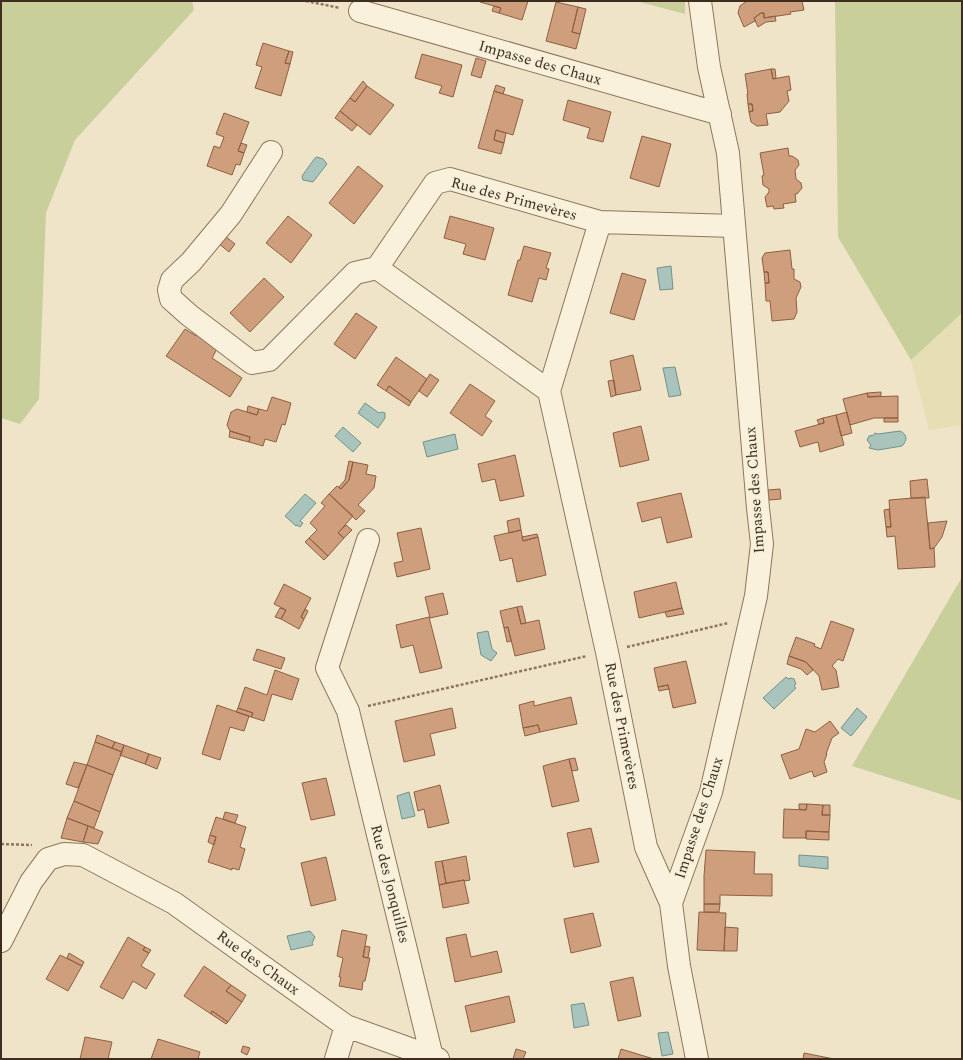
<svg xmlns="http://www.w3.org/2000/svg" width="963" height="1060" font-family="Spectral,serif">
<rect width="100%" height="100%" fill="#f0e4c8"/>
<path fill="#e6deb5" d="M962 313V425L929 430 911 360Z"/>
<path fill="#c9cf9b" d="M1 1H192L194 10 75 140 46 213 39 399 20 424 1 418Z
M636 1H685V14Z
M835 1H962V313L911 360 838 237Z
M962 577V801L852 766Z"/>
<path fill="#a9c4bc" stroke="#6f938a" d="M317 157 323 159 327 164 313 182 303 180 302 176 315 158Z
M671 266 673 289 660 290 657 268Z
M675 367 681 395 669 397 663 368Z
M365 403 379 413 382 412 385 413V418L378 428 358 413Z
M343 427 361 443 353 452 335 436Z
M900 431C907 434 908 440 902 446L878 450 869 448 871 445 867 440 869 436 874 435 875 433 878 434Z
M455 434 458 449 427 457 423 442Z
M305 494 316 503 300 521 303 523 300 527 297 525 296 526 285 516Z
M488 631 492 649 497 653 491 661 481 655 477 633Z
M786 677 788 679 791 678 794 679 796 684 794 686 796 688 774 709 763 698Z
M857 708 867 717 851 736 841 728Z
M409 792 415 816 402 819 397 796Z
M799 855 828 857V869L799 866Z
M310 931 315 937 312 943 313 945 291 950 287 936Z
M584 1003 589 1025 574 1028 571 1005Z
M668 1032 673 1054 662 1056 658 1033Z"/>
<path fill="#cf9f7d" stroke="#8d5f41" d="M481 1H528L522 20 499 13 501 8 480 2Z
M747 1H802L804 10 790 12 791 14 764 18V13H761L754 18 755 21 744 27 738 13 740 6Z
M556 2 578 7 572 32 580 34 576 49 546 41Z
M494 6 501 8 499 13 492 11Z
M578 7 586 9 580 34 572 32Z
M761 13H764V18L775 16 776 21 766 22 758 27 754 18Z
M263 43 289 51 285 63 290 64 281 96 255 88 262 67 256 65Z
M289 51 293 52 290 64 285 63Z
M422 54 462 65 453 97 439 93 442 86 415 78Z
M476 58 486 61 481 78 471 75Z
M771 69H775L776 78 773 79Z
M771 69 773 79 789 76 791 90 787 91 789 101 780 112 766 114 768 125 757 126 751 122 749 112 753 111 752 104H748L747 94H748L745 74Z
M363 81 367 86 355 102 350 98Z
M496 85 505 88 503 94 494 91Z
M367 86 394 105 370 135 340 111 350 98 355 102Z
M494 91 523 100 513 135 496 130 494 140 504 143 501 154 478 148Z
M568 100 611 112 603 142 587 138 590 128 563 120Z
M748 104H752L753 111 749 112Z
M340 111 357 125 352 131 335 118Z
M224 113 249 122 238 151 244 153 240 165 236 164 232 175 207 166 214 146 220 148 224 137 216 134Z
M496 130 506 133 504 143 494 140Z
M642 136 671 144 659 187 630 178Z
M241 143 247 145 244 153 238 151Z
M788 148 789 156H792L798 160 799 165 795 170 796 179 801 183 802 188 797 194H795L796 202 783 204 784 208 774 209 773 206 767 207 765 197 769 192V189L763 185 762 176 764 175 760 153Z
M358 166 383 186 354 224 329 203Z
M288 216 312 235 291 263 266 243Z
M450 216 494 228 485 260 463 254 466 244 444 238Z
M225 236 235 244 229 252 218 243Z
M524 246 551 253 546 268 549 269 546 280 539 278 532 302 508 295 518 260H520Z
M790 250 792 269H794V279L800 282 801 287 796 298 797 312 794 319 772 321 770 301H766L765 283H769L768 272H764L762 258 765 253Z
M764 272H768L769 283H765Z
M622 273 646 280 634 320 610 313Z
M264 278 284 297 250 332 230 313Z
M356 313 377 327 355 359 334 344Z
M185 329 196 336 197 334 217 349 212 358 242 378 230 397 166 356Z
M633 355 641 390 616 395 610 361Z
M396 357 427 379 411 402 389 386 386 391 377 385Z
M430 374 439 380 427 397 419 391Z
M614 380 616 395 611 397 608 381Z
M470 384 495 401 485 416 492 421 482 436 450 413Z
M389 386 411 402 409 406 386 391Z
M881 392V396L868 397 867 393Z
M867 393 868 397 898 396V418H874L850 425 843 399Z
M272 397 291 403 285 425 282 424 276 442 265 439 263 446 249 442 250 437 230 431 227 425 231 412 237 409 257 415 259 409 267 411Z
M248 406 259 409 257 415 247 412Z
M847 412 852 433 841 436 836 415Z
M836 415 844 445 820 452 818 442 800 447 795 431 824 423 823 418Z
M823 418 824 423 819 424 817 420Z
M884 418H898V422H884Z
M641 426 649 460 620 467 613 433Z
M230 431 250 437 249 442 229 437Z
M515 455 524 496 500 501 495 479 482 482 478 464Z
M349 461 353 462 349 480 341 489 339 487 345 480Z
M353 462 368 465 366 474 376 476 374 488 358 505 365 511 356 520 329 494 337 486 341 489 349 480Z
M927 479 929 498H911L910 481Z
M780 489 781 499 769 500 768 490Z
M681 493 692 537 667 543 661 517 642 522 637 503Z
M329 494 353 516 338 533 344 538 328 556 309 538 317 530 310 523 325 506 321 503Z
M925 497 930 549 934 548 935 567 898 569 895 536 887 537 886 527H891L889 500Z
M889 509 891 527H886L884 510Z
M519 518 521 530 509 533 507 521Z
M947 521 942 537 934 548 930 549 928 523Z
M346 525 352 530 344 538 338 533Z
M421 528 430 569 397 577 394 563 403 561 397 533Z
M521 530 523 541 538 537 546 575 517 582 512 558 500 561 494 536Z
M537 534 538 537 523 541 522 537Z
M309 538 328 556 324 560 305 542Z
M676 582 682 608 639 618 634 592Z
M284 584 311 598 301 617 304 619 299 629 281 619 286 610 274 604Z
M443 593 448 614 430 618 425 597Z
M522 606 526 623 521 624 517 607Z
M517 607 521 624 539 620 545 649 515 656 508 627 504 628 500 611Z
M280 608 286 610 281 619 275 617Z
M682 608 684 614 667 617 665 612Z
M305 609 308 611 304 619 301 617Z
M429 617 442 668 420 673 413 645 401 648 396 625Z
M831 621 854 629 843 661 838 659 832 666 836 670 839 687 822 690 819 676 806 662 789 656 796 637 815 644 814 646 821 649Z
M508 627 511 641 507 642 504 628Z
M257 649 285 658 281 669 253 660Z
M789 656 806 662 813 670 807 675 801 669 787 664Z
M686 661 696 703 673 708 668 685 658 687 654 668Z
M275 670 299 679 292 700 272 694 264 721 251 717 253 713 238 708 245 687 267 695Z
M668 685 669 689 659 691 658 687Z
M571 697 577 724 540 732 538 725 523 728 519 705 534 701V706Z
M217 705 249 716 244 731 230 727 220 760 202 754Z
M238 708 253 713 251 717 236 712Z
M452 708 456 728 430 734 435 755 404 762 395 721Z
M830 721 839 733 832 738 826 754H827L824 762 827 772 814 777 812 771 790 779 781 755 799 749 806 729 815 732Z
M538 725 540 732 525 736 523 728Z
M97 735 115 742 112 748 95 742Z
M95 742 122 752 113 775 87 765Z
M115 742 124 745 122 752 112 748Z
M124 745 149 754 145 764 120 755Z
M149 754 161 758 157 769 145 764Z
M575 758 578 770 572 771 569 759Z
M569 759 579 801 552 807 543 766Z
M74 762 87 765 78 788 66 784Z
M87 765 113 775 100 812 74 801Z
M326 778 335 815 311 820 302 783Z
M440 785 449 823 428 828 424 809 418 811 414 792Z
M74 801 100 812 94 828 67 818Z
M799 804H807L806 810 799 809Z
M807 804 823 805 822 815H830L829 832 806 831V838H783L784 809 806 810Z
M823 805H830V815H822Z
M225 812 238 815 235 823 223 819Z
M216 817 246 827 240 847 245 849 239 870 232 868V870L208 862 216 837 210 835Z
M67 818 88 826 83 842 61 838Z
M88 826 103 832 98 844 83 842Z
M591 828 599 862 574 867 567 833Z
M806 831 829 832V840L806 839Z
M210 835 216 837 214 845 208 842Z
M706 850 755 852 754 874H772V896L720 895V904H704V876Z
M466 856 470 880 465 881 464 880 446 883 442 861Z
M326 857 336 900 311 906 301 863Z
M442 861 446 883 439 885 435 862Z
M464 880 469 903 443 908 439 885Z
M704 904H720L719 912H704Z
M699 912 726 913 724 951 697 950Z
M593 913 601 946 571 953 564 919Z
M725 927 738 928 737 951H724Z
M342 930 367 935 363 957 370 958 365 981H363L362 990 339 986 341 977H339L343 958 337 956Z
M466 934 471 957 497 951 502 972 455 982 446 938Z
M128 937 145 947 143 950 149 953 141 966 155 974 146 989 133 981 123 999 100 987Z
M365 946 370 947 368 958 363 957Z
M145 947 151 950 149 953 143 950Z
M69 953 84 962 82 966 67 958Z
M60 955 82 966 68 991 46 979Z
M204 966 231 985 226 991 242 1002 228 1022 212 1011 211 1014 184 996Z
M633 977 641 1016 618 1021 610 982Z
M231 985 246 995 242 1002 226 991Z
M509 996 515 1022 471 1032 465 1006Z
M212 1011 228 1022 226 1024 211 1014Z
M85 1037 112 1042 108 1059H80Z
M158 1039 200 1052 198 1059H151Z
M243 1046 250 1048 247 1055 241 1052Z
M516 1049 526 1052 523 1059H513Z
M621 1049 654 1059H618Z
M804 1053 834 1059H803Z"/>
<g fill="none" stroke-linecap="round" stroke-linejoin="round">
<defs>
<path id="minor" d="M360 11 720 114
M271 152 231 214 191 262 172 280 169 290 171 299 189 315 252 363 269 360 355 273 377 268
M600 222 549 391 377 268 435 183 450 179 600 222 734 226
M549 391 607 652 646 847 671 903 679 966 697 1059
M368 540 327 668 348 711 432 1057
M671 903 711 792 756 596 762 544 758 508 728 153 709 67 700 1
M1 941 31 882 48 859 64 854 83 855 174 903 346 1026 438 1059
M336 1059 346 1026"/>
</defs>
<use href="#minor" stroke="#8d765c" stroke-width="24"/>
<path stroke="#8d765c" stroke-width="2.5" stroke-dasharray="3 2" stroke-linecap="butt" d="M306 1 340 8
M627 647 728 623
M368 706 587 656
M1 844 32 845"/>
<use href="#minor" stroke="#faf1dc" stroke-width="22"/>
</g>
<g text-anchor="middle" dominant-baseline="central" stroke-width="3" stroke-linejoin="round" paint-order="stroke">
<g font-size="15" fill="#3d2e20" stroke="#f7eed8">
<text transform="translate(540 63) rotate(16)">Impasse des Chaux</text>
<text transform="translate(514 199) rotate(15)">Rue des Primevères</text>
<text transform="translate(755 490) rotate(-94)">Impasse des Chaux</text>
<text transform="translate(622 726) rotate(79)">Rue des Primevères</text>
<text transform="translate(699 818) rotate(-72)">Impasse des Chaux</text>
<text transform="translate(390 884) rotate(76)">Rue des Jonquilles</text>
<text transform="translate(258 963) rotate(36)">Rue des Chaux</text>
</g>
</g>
<rect width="963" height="1060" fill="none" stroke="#3d2e20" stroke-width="4"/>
</svg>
